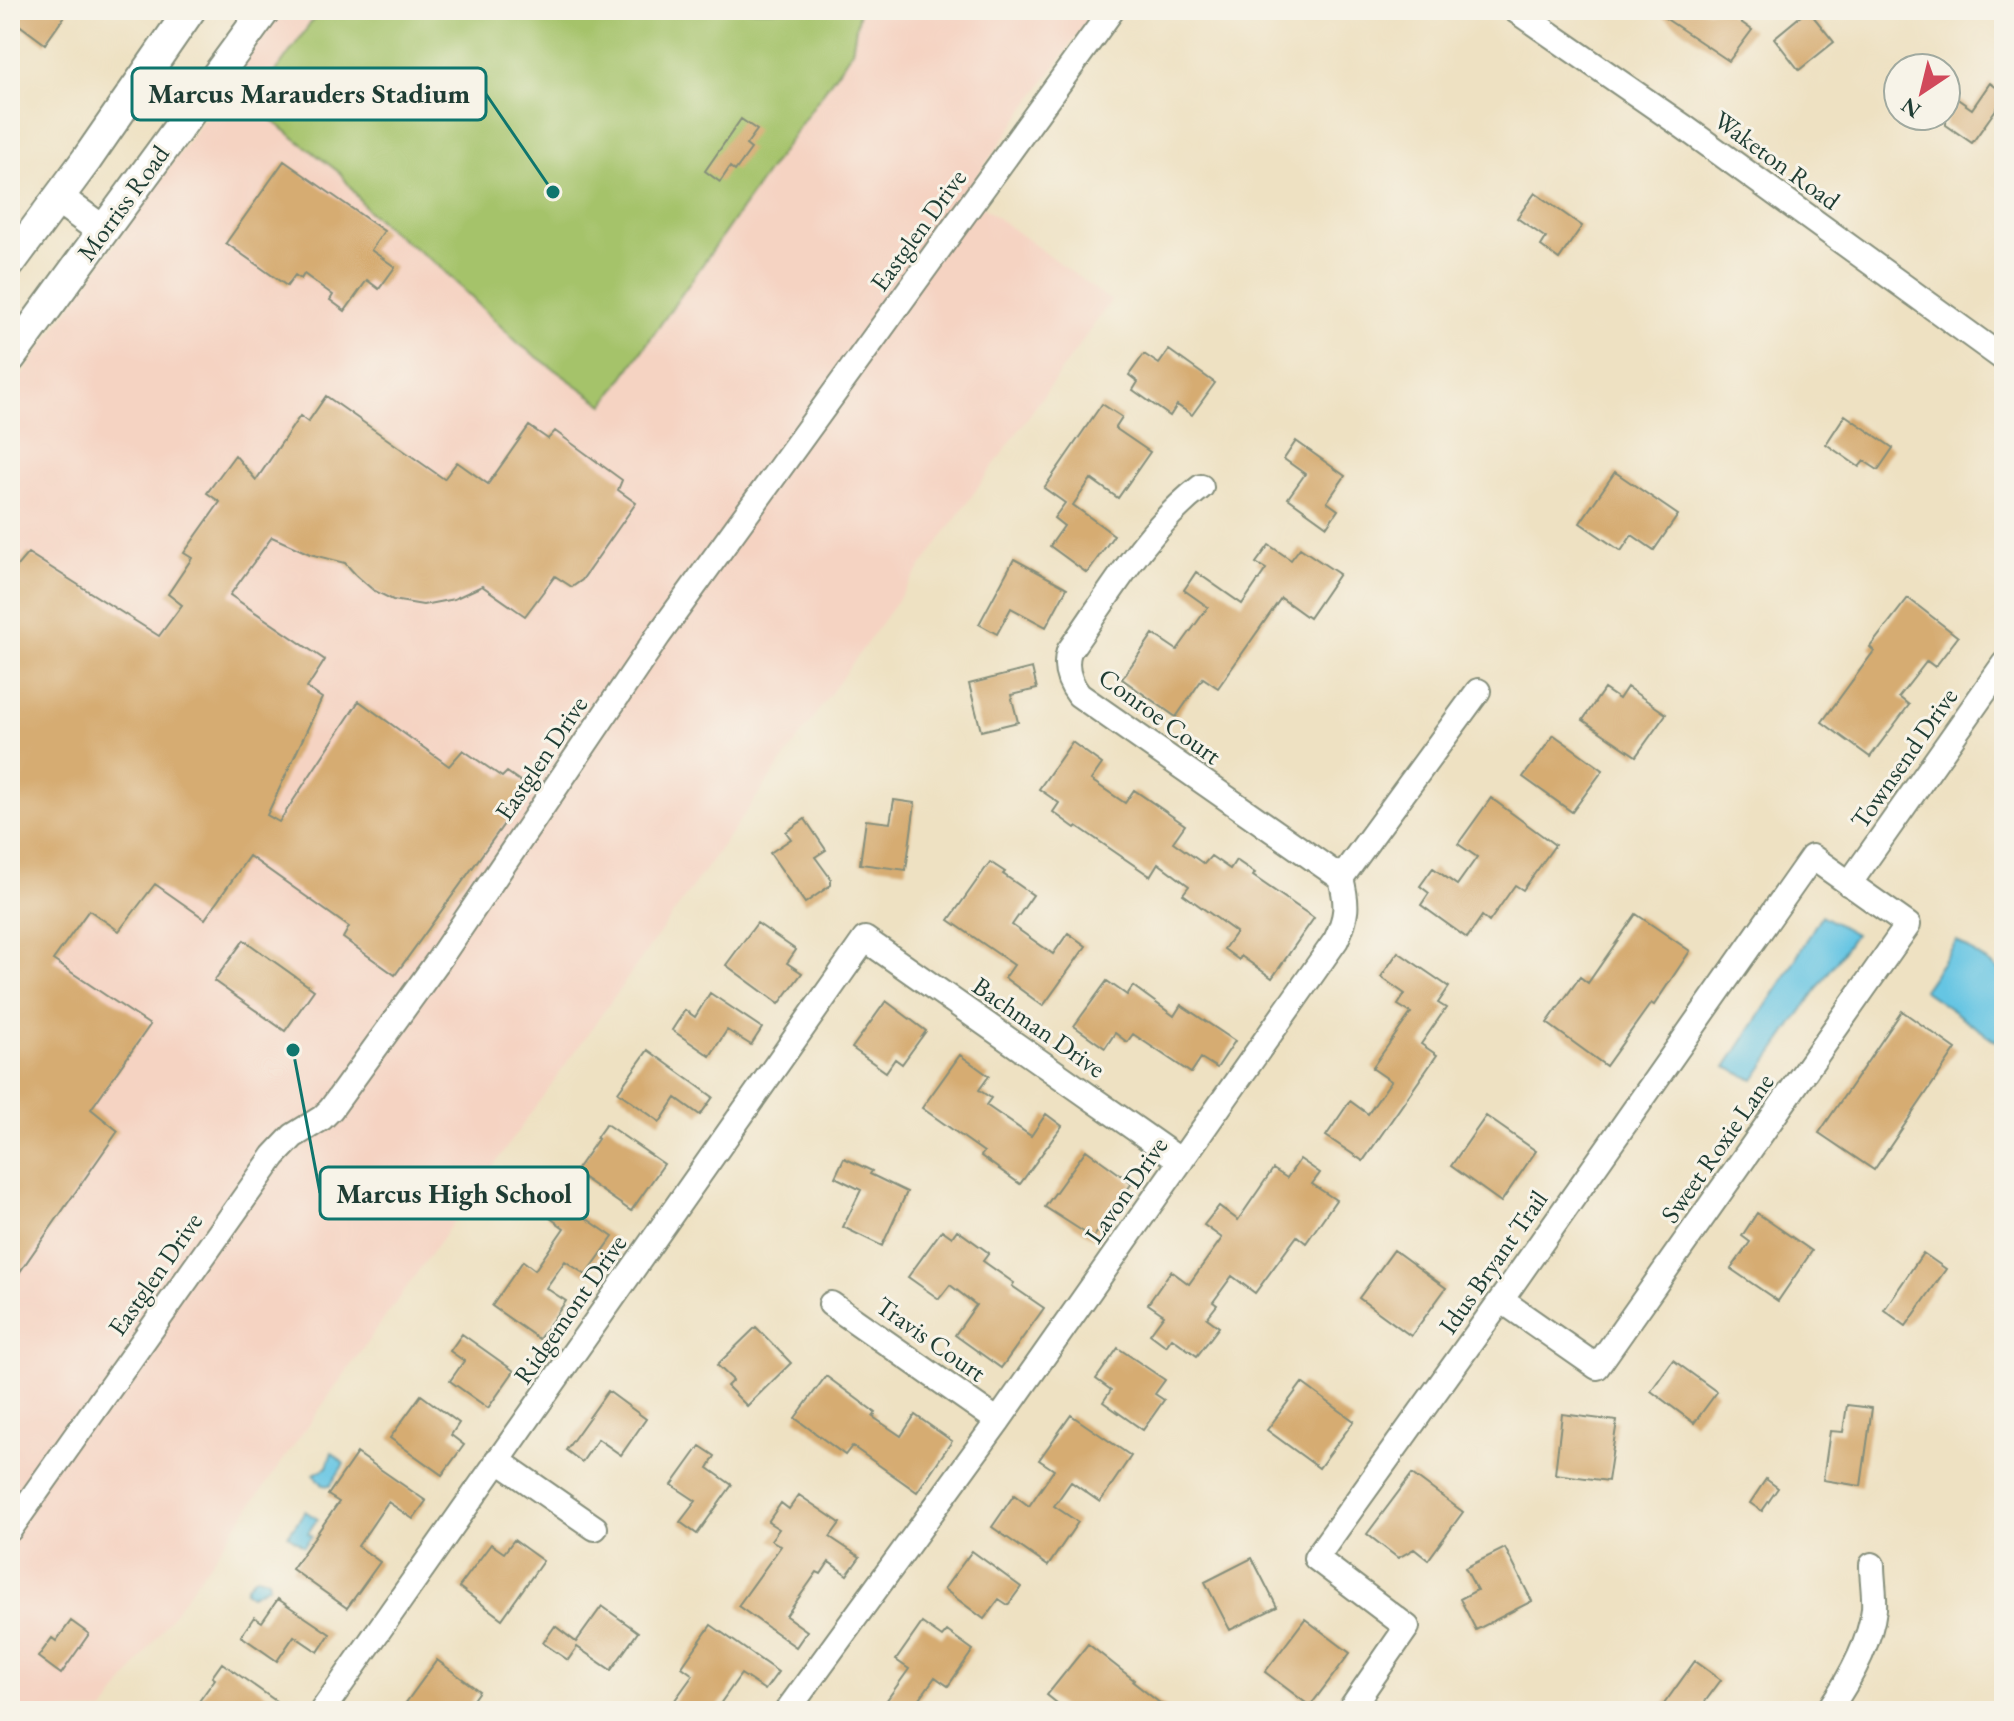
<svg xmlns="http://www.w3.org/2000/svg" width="2014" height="1721" font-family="'EB Garamond',serif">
<rect width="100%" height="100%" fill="#f7f3e8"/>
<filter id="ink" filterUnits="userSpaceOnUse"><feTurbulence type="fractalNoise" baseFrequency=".0125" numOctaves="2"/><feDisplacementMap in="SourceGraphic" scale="16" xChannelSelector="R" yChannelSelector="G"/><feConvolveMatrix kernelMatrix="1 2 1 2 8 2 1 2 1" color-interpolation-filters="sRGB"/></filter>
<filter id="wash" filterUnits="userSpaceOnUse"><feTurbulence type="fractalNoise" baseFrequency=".006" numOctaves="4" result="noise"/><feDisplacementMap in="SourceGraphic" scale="32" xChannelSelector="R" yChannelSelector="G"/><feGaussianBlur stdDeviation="1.8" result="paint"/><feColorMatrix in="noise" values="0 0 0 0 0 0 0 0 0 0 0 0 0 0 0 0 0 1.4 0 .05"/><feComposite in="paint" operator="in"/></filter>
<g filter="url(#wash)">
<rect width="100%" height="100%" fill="#eee1c2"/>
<path fill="#f5d3c2" d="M282 10H1095L965 193 984 208 1111 301 104 1711H14L10 1708V392Z"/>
<path fill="#a5c36a" stroke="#62804f" stroke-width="2" d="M320 10H859L852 51 604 405 519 344 438 265 391 231 368 211 340 173 252 105Z"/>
<path fill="#65c5e3" stroke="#42818c" stroke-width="2" d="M1821 915 1855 934 1754 1080 1726 1067 1790 969Z
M1957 941 2004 974V1030L1996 1041 1923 990Z
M332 1452 344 1464 330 1486 323 1485 314 1474 327 1467Z
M305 1511 317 1519 308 1533 312 1536 304 1546 288 1535Z
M256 1576 268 1579 269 1586 251 1595 245 1591 248 1584Z"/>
<g id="blocks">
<path fill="#d6ac72" d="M10 10H69L45 44 10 18Z
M1653 10H1724L1752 30 1729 61Z
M1808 10 1834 42 1799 70 1774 38Z
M1990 83 2004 93V98L1972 143 1946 125V91L1972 109Z
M741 119 757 130 746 145 751 149 735 171 730 167 720 182 705 171Z
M284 161 384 231 371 250 395 267 379 289 367 280 345 311 330 300 333 295 304 274 301 279 295 275 287 286 226 243Z
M1535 193 1582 226 1559 259 1541 246 1546 238 1517 218Z
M1169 350 1215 383 1192 415 1177 405 1170 416 1133 390 1138 382 1129 375 1144 354 1159 364Z
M326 396 444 479 457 462 488 484 529 426 548 439 555 431 622 480 618 490 636 503 582 580 572 587 555 576 525 616 482 586 454 599 423 605 393 600 373 590 356 575 345 563 310 554 272 537 230 595 325 660 307 688 322 698 267 815 279 822 359 701 449 766 463 750 502 777 507 772 530 788 395 975 343 938 349 927 249 856 205 919 155 884 119 931 89 910 53 960 150 1025 91 1109 118 1131 10 1286V574L28 553 159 636 182 605 168 594 192 558 184 553 220 502 207 493 235 455 256 480 300 416 308 422Z
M1102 404 1122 417 1115 428 1150 452 1118 498 1091 479 1073 505 1114 535 1087 573 1050 546 1064 526 1054 518 1065 503 1044 488Z
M1845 415 1893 448 1878 470 1864 461 1859 467 1826 444Z
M1296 441 1345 476 1327 502 1338 510 1327 526 1288 498 1305 474 1284 459Z
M1615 472 1678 515 1654 550 1632 535 1621 551 1580 523Z
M1269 545 1291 560 1300 548 1339 574 1309 618 1281 598 1218 688 1203 678 1176 717 1122 679 1153 634 1177 650 1208 607 1184 590 1196 572 1242 604 1266 569 1256 563Z
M1014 559 1067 588 1046 627 1011 608 997 634 979 624Z
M1908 598 1958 637 1935 667 1927 661 1899 697 1909 705 1870 757 1822 722 1874 651 1870 647Z
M1032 668 1037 689 1011 695 1018 722 981 731 969 684Z
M1627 687 1666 714 1636 756 1583 720 1604 689 1619 699Z
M1554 735 1603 770 1572 812 1523 777Z
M1072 742 1102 764 1091 780 1125 803 1134 790 1185 825 1173 842 1204 864 1211 856 1230 869 1236 860 1255 873 1253 876 1314 918 1272 978 1241 956 1239 960 1224 949 1236 932 1183 894 1189 886 1158 863 1150 876 1077 826 1075 828 1053 812 1059 803 1039 789Z
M1491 798 1555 845 1523 890 1515 885 1489 922 1482 916 1467 938 1421 905 1429 893 1420 886 1433 868 1457 885 1477 857 1458 844Z
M894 800 915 803 906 870 860 864 866 820 890 823Z
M805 819 826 850 815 857 831 879V885L805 903 770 853 791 839 786 832Z
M990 862 1005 872 1003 874 1033 895 1012 925 1053 954 1068 933 1086 946 1043 1006 1005 978 1014 965 949 920Z
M1636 914 1690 951 1654 1005 1651 1003 1606 1066 1547 1023 1580 977 1588 983Z
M757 923 796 950 787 963 802 973 779 1004 726 965Z
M244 940 314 990 285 1031 214 981Z
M1398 952 1449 987 1438 1003 1446 1008 1421 1044 1437 1055 1363 1161 1326 1136 1350 1101 1368 1114 1391 1081 1372 1068 1411 1013 1398 1005 1405 994 1381 977Z
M1107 981 1127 995 1133 986 1174 1016 1181 1005 1235 1041 1217 1068 1201 1058 1191 1073 1133 1034 1127 1042 1115 1033 1105 1048 1074 1026Z
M710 993 762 1028 751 1045 727 1030 710 1056 672 1030 685 1010 695 1017Z
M886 1001 926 1031 902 1064 895 1059 886 1072 852 1048Z
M1902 1011 1956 1049 1874 1170 1819 1133Z
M648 1050 713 1097 700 1115 676 1098 660 1122 618 1092Z
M960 1055 989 1076 979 1090 991 1098 986 1105 1031 1136 1046 1114 1062 1126 1020 1184 981 1156 984 1152 922 1108Z
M1486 1116 1536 1151 1501 1202 1451 1166Z
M606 1124 664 1164 631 1211 575 1172 598 1139 596 1138Z
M1086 1150 1132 1183 1093 1238 1045 1207Z
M844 1158 872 1171 870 1174 907 1192 882 1246 843 1227 861 1190 835 1177Z
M1300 1159 1320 1173 1312 1184 1336 1200 1306 1243 1297 1236 1255 1293 1232 1276 1213 1302 1217 1305 1207 1318 1219 1327 1197 1356 1172 1338 1166 1346 1150 1334 1164 1315 1148 1304 1171 1271 1189 1284 1222 1238 1204 1225 1219 1206 1238 1220 1273 1169 1287 1178Z
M557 1198 613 1237 586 1275 565 1261 546 1288 566 1301 539 1339 492 1306 523 1261 535 1270 564 1228 546 1215Z
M1757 1213 1812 1251 1778 1301 1731 1269 1750 1242 1742 1236Z
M942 1230 952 1237 957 1230 989 1253 983 1261 1014 1283 1012 1286 1044 1308 1001 1368 955 1335 976 1305 950 1285 939 1299 908 1277Z
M1394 1250 1446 1288 1411 1336 1359 1298Z
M1923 1253 1946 1269 1906 1326 1884 1310Z
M756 1327 791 1363 747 1406 727 1386 733 1380 717 1365Z
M462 1334 514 1371 488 1408 450 1381 464 1361 450 1351Z
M1118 1348 1165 1380 1155 1394 1164 1400 1143 1430 1103 1402 1111 1390 1096 1379Z
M1673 1360 1717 1392 1694 1423 1651 1391Z
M826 1376 876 1413 873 1417 901 1436 915 1415 952 1441 917 1492 852 1446 845 1455 795 1418Z
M1302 1383 1354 1421 1319 1468 1267 1430Z
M608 1391 646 1419 621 1455 598 1439 582 1462 566 1450Z
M421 1395 459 1423 451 1435 464 1445 442 1475 390 1438Z
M1847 1405 1872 1408 1861 1486 1823 1480 1830 1431 1843 1432Z
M1562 1414 1617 1421 1608 1481 1555 1474Z
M1071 1415 1131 1456 1100 1502 1071 1482 1054 1506 1078 1522 1048 1566 992 1527 1014 1495 1029 1506 1054 1470 1039 1460Z
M700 1446 715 1456 708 1468 732 1485 697 1534 680 1522 696 1501 672 1485Z
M357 1453 426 1501 413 1519 388 1502 358 1546 380 1562 347 1608 292 1569 339 1502 328 1495Z
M1412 1474 1463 1512 1428 1560 1414 1549 1398 1558 1367 1534Z
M1766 1479 1778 1488 1762 1511 1750 1503Z
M799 1495 840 1523 830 1537 860 1557 847 1575 829 1562 821 1574 817 1572 786 1616 807 1631 796 1647 738 1606 781 1546 771 1540 779 1529 768 1522 781 1503 789 1509Z
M514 1540 543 1561 502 1619 459 1587 491 1544 504 1553Z
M1505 1548 1532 1601 1476 1630 1460 1599 1477 1590 1465 1568Z
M972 1551 1021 1587 1008 1605 999 1599 984 1619 944 1589Z
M1252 1558 1277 1607 1230 1630 1205 1582Z
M278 1599 330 1634 318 1652 294 1636 277 1661 241 1636 254 1617 262 1622Z
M602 1606 638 1632 611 1670 577 1647 568 1660 543 1643 555 1626 576 1642Z
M1305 1619 1350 1653 1310 1706 1265 1672Z
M71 1621 89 1634 61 1674 38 1657 52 1638 56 1641Z
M922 1623 942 1637 947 1631 973 1650 948 1686 935 1677 911 1711H879L909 1669 896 1660Z
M711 1625 778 1672 765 1690 741 1674 715 1711H667L693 1675 682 1667Z
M1088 1644 1134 1680 1133 1682 1170 1711H1067L1047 1695Z
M437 1660 479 1691 465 1711H400Z
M1695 1661 1721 1680 1698 1711H1659Z
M222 1663 290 1711H192L215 1679 212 1677Z"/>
</g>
</g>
<g filter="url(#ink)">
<use href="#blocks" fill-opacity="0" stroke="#868f7b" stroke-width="2"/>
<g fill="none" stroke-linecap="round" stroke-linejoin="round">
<defs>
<path id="minor" d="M1515 10 1684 127 2004 359
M1201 487C1147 528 1109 595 1069 651 1064 667 1068 681 1079 695L1341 878
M1849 884 2004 664
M831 1304 998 1421
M497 1460 595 1528
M10 1529 274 1156 293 1136 322 1118 331 1109 438 961 658 636 1112 10
M322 1711 865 939 1181 1161
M787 1711 998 1421 1336 940C1347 916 1348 905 1341 878L1478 691
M1349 1711 1407 1627 1316 1558 1501 1300 1812 857 1908 925 1597 1367 1501 1300
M1828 1711C1848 1682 1870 1645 1874 1609 1875 1595 1872 1579 1872 1565"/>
<path id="major" d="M58 198 103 231
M10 263 87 159 190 10
M10 358 265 10"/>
</defs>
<use href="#minor" stroke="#868f7b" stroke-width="28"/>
<use href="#major" stroke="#868f7b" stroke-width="34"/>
<use href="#minor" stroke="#fff" stroke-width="24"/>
<use href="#major" stroke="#fff" stroke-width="30"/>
</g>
</g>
<g text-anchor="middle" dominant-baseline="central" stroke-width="6" stroke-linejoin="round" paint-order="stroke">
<g font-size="26" fill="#1f3d34" stroke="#f7f3e8">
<text transform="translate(1777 160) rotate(36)">Waketon Road</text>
<text transform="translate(123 203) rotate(-54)">Morriss Road</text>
<text transform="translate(918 230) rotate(-54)">Eastglen Drive</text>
<text transform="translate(1160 716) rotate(36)">Conroe Court</text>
<text transform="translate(541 758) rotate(-56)">Eastglen Drive</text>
<text transform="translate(1904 758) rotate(-55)">Townsend Drive</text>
<text transform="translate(1039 1027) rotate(35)">Bachman Drive</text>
<text transform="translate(1717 1148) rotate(-55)">Sweet Roxie Lane</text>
<text transform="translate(1126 1190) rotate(-55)">Lavon Drive</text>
<text transform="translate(1493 1262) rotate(-55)">Idus Bryant Trail</text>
<text transform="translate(155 1274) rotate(-55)">Eastglen Drive</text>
<text transform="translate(570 1309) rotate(-55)">Ridgemont Drive</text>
<text transform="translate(931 1339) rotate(35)">Travis Court</text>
</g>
</g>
<path fill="none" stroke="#0f766e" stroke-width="3" d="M553 192L486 94M293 1050L320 1193"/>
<g fill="#0f766e" stroke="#f7f3e8" stroke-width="3">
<circle cx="553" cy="192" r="8"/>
<circle cx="293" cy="1050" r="8"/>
</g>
<g fill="#f7f3e8" stroke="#0f766e" stroke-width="3">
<rect x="132" y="68" width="354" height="52" rx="8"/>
<rect x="320" y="1167" width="268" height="52" rx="8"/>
</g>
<g font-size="28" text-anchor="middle" font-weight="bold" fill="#1f3d34">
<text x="309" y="103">Marcus Marauders Stadium</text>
<text x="454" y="1203">Marcus High School</text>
</g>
<rect width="2014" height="1721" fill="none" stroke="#f7f3e8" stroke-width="40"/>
<g transform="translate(1922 92) rotate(215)"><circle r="38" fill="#f7f3e8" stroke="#a1aaa0" stroke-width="2"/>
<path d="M0-6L14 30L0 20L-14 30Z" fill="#d1495b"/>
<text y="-12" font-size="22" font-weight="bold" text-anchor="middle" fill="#1f3d34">N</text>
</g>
</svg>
